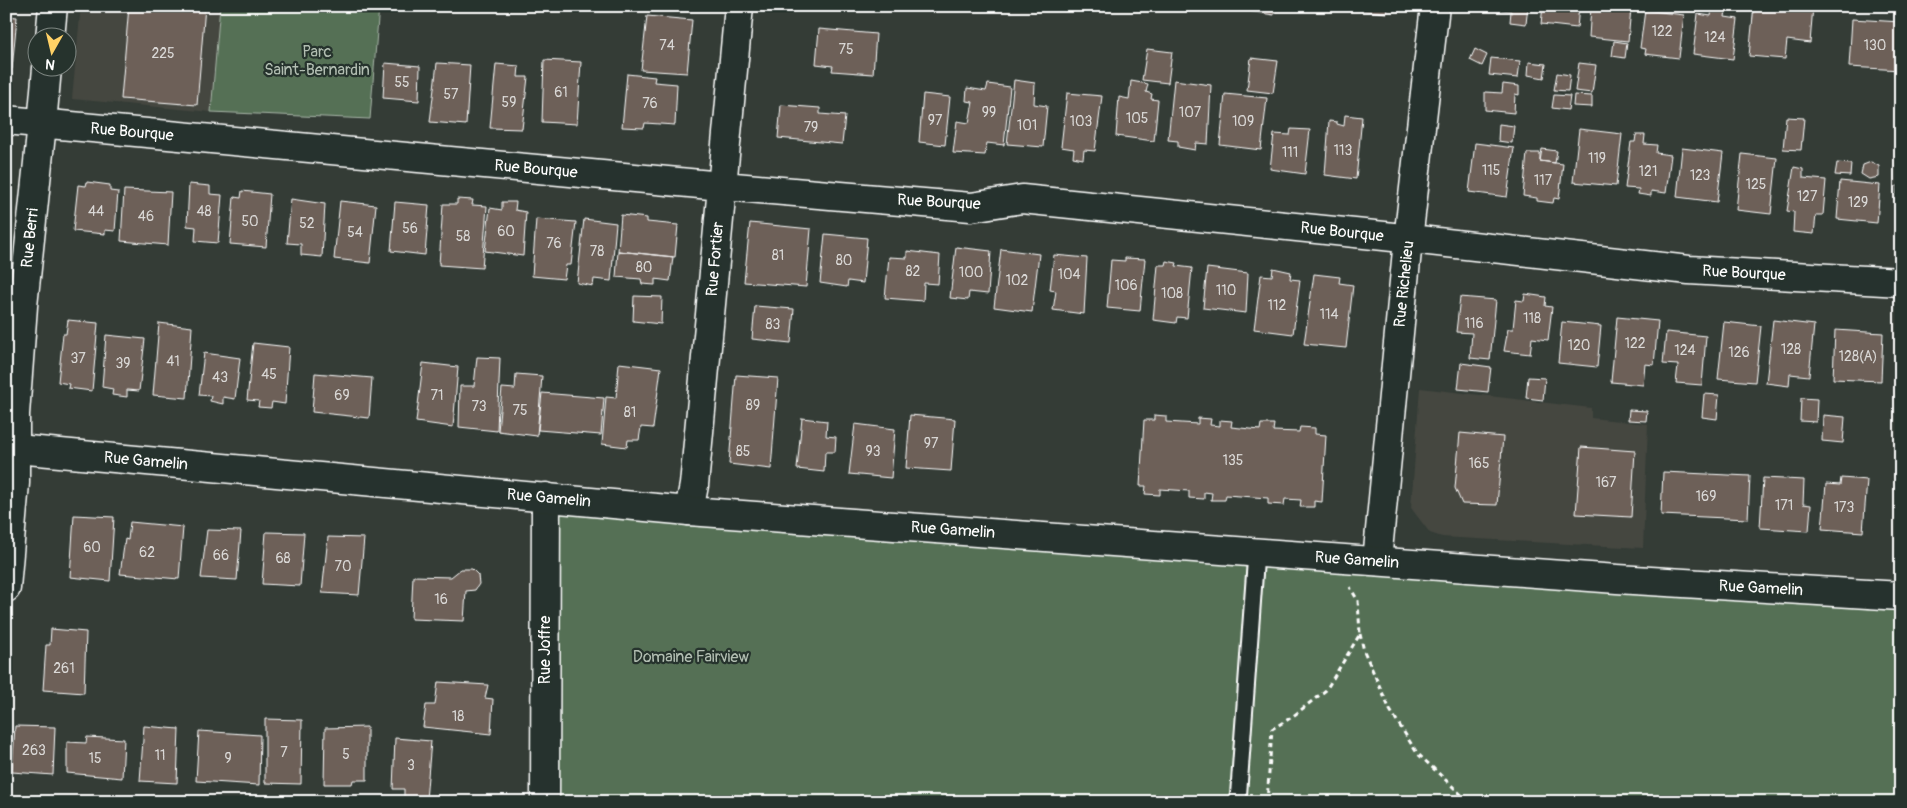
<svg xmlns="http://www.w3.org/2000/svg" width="1907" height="808" font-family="Pangolin,sans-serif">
<rect width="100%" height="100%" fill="#343c36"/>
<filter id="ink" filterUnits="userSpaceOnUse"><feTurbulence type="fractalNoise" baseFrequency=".02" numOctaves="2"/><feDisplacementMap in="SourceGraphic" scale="10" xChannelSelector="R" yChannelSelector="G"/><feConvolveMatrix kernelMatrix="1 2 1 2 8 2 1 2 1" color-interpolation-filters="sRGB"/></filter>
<g filter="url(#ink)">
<path fill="#454740" d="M81 6H220L211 112 72 99Z
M1420 388 1591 408V418L1648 424 1643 548 1442 537 1430 533 1411 508Z"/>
<path fill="#546f55" stroke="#aab7aa" d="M220 6H379L370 119 211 112Z
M546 497 1901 596V802H545Z"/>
<path fill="#6d6159" stroke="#fff" d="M129 6H205L197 105 121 99Z
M1248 6H1275L1274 15 1247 11Z
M1340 6H1388L1387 13 1340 8Z
M1492 6H1528L1526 24 1510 22 1511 11 1492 9Z
M1543 6H1579L1577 28 1541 24Z
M1591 6 1631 8 1628 41 1589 37Z
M1754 6H1813L1810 43 1787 40 1785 59 1749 56Z
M1712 9 1726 10 1725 17 1738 19 1733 59 1693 54 1698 14 1711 16Z
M1645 10 1684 15 1679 58 1645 54 1646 49 1640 48Z
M6 16 17 17 12 69H6Z
M647 16 692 20 687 73 641 70Z
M1852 19 1901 22V70L1849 67Z
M819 29 876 34 873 74 832 71 833 66 816 64Z
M1614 41 1627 43 1625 58 1612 56Z
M1147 49 1172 52 1168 83 1142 80Z
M1475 49 1487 55 1482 66 1470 60Z
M1251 58 1278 61 1273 93 1247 90Z
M1491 58 1520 61 1518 78 1489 75Z
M544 60 581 62 577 124 542 122Z
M1529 62 1546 64 1544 78 1528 75Z
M385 63 420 66 419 101 383 98Z
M437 63 470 65 466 125 430 122Z
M1579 63 1596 65 1592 93 1575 91Z
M496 64 519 66 518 77H528L522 129 490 128Z
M1557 73 1570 75 1568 91 1554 90Z
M627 74 655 77 654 82 677 84 675 125 645 123 644 128 622 127Z
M1014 80 1035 83 1034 104 1047 106 1043 147 1007 144Z
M1174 80 1211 85 1208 144 1196 143 1195 150 1178 147V141L1168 140Z
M1131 81 1148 84 1146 92 1152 94 1151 99 1158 100 1154 141 1116 136 1119 97 1129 99Z
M988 84 1010 87 1004 145 987 143 985 155 953 153 957 121 969 123 973 102 966 101 967 88 986 91Z
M1503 84 1519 86V95L1515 94 1514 113 1485 110V92L1502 93Z
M1067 93 1102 96 1095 151 1084 150 1083 159 1073 157 1074 149 1061 147Z
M923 94 950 97 945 145 919 142Z
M1225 94 1267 98 1261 150 1220 145Z
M1554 95 1570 96 1568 110 1552 108Z
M1574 95 1592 96V107L1573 106Z
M781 105 820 108V114L845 116 842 144 778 138Z
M1345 115 1362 117 1356 179 1325 175 1329 121 1337 122V124L1344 126Z
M1786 117 1804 118 1801 150 1783 149Z
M1499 124 1514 126 1512 143 1498 141Z
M1291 129 1310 130 1305 174 1270 169 1274 134 1290 135Z
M1579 129 1622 134 1616 186 1573 182Z
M1636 135H1645L1644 144 1657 145 1656 153 1671 155 1666 193 1651 191V196L1638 194 1639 189 1625 188 1631 142H1635Z
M1475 143 1514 148 1507 197 1469 192Z
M1682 148 1723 153 1717 202 1677 197Z
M1542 149 1557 151 1555 163 1540 161Z
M1527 153H1540V161L1563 164 1559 199 1554 198 1553 203 1537 201V198L1523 196Z
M1742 154 1777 158 1771 214 1736 210Z
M1871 162 1879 166V177L1869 179 1861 174 1863 165Z
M1837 163 1851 164 1850 176 1835 175Z
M1794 167 1803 169V178L1826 180 1823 215H1816L1814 234 1793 232 1794 212 1787 211Z
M1840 181 1880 185 1877 223 1837 219Z
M87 182 110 185V191L118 192 115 231 105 230V234L73 231 78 185 86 186Z
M189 184 210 186V194L222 195 218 243 195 241 196 227 187 226Z
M1897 186H1901V225L1895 224Z
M124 190 171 192 168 245 121 241Z
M242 191 270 194 266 247 230 244 234 197 241 198Z
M291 199 325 204 322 257 301 255V244L287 243Z
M457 199 473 200 472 205 487 206 482 268 439 265 443 204H457Z
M340 201 376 205 370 263 334 259Z
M395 202 429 205 425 255 391 251Z
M502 202H516L515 210 526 212 523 256 485 251 490 208 502 210Z
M621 215 647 218V222L678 225 675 257 618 251Z
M536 219 576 222 571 265H566L564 279 532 276Z
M584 219 616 223 611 281 594 279 593 286 577 283Z
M750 223 811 229 806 287 744 282Z
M825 234 867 238 863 283 848 281 847 287 820 283Z
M956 247 991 251 988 294 969 292 968 300 950 298Z
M1001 249 1039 254 1032 312 994 307Z
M618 251 673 257 670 281 655 279V285L642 284 641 279 616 277Z
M907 251 940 255 938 284 924 283 923 301 885 298 889 257 907 258Z
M1054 255 1087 258 1084 314 1053 310 1056 291 1050 290Z
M1125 258 1145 259 1140 311 1107 308 1111 260 1125 261Z
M1166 261 1177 263 1176 266 1192 268 1187 318 1177 317 1176 323 1153 320 1158 265H1165Z
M1207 268 1248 273 1246 313 1203 308Z
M1273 268 1291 272 1290 279 1300 280 1293 334 1254 329 1261 275 1272 276Z
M1314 274 1340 277 1339 283 1353 285 1346 348 1304 344Z
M1525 294 1546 297 1545 306 1552 307 1548 340 1532 338 1530 354 1504 351 1508 329H1513L1516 300 1524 301Z
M634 296 662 297 661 324 633 321Z
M1460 297 1496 300 1490 360 1470 358 1472 333 1456 332Z
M755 306 794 309 791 343 752 339Z
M1617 317 1658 321 1654 365 1645 364 1643 385 1611 382Z
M68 320 98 323 92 391 68 388 69 384 58 382 63 334H66Z
M1773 320 1814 325 1809 376 1790 374 1789 386 1766 383Z
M1562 322 1601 326 1597 367 1558 363Z
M1724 322 1761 326 1755 382 1718 379Z
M159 323 192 327 187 398 153 395Z
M1835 330 1883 333 1881 381 1833 379Z
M1666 332 1706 336 1702 385 1676 383 1678 365 1663 364Z
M106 335 145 339 139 391 127 390V397L112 395 113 389 102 387Z
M253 343 289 347 285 404 272 402 271 408 258 407 259 401 247 400Z
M204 353 240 358 235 399 223 397V404L210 401 211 396 199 395Z
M477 357 500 358 497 431 459 427 460 386H474Z
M423 363 458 367 453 427 416 422Z
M619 363 661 368 653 428 641 427 639 440H628L627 447 602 444 606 397 616 398Z
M1461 363 1491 367 1488 392 1458 389Z
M315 373 372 378 369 418 312 412Z
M516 374 542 376 537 436 498 431 502 388 515 389Z
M736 375 778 378 771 469 729 464Z
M1528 377 1545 378 1543 400 1526 398Z
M542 393 604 398 601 435 538 430Z
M1704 394 1719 395 1717 419 1702 417Z
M1801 398 1817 399 1816 422 1800 421Z
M1629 410 1647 411 1646 421 1628 420Z
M910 415 955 419 951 471 906 468Z
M1154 415 1166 416V422L1198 424V418L1211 419 1210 425 1220 426V420L1232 421 1231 427 1260 430 1261 424H1274L1273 431 1299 432 1300 427 1315 428V434L1326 435 1322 502 1314 501V507H1300L1301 500 1285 499 1284 505 1268 504V498L1226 495 1225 500H1211L1212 493 1204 492V499L1189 498V491L1160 489V495L1145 494 1146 486H1140L1144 420H1154Z
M1823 415 1845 417 1843 443 1822 441Z
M802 418 827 421 826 436 836 437 835 452H825L824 472 797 469Z
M855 424 895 429 891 478 849 474Z
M1460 433 1503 437 1497 505 1462 504 1455 488Z
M1581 447 1635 451 1631 517 1576 514Z
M1663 472 1750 476 1748 519 1661 515Z
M1763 478 1804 480 1803 504 1811 505 1809 531 1760 528Z
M1841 478 1867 480 1863 532 1822 529 1826 484 1840 485Z
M74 515 114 517 110 581 70 577Z
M130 522 183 527 179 579 120 574 125 539 128 540Z
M207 530 241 531 237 580 201 578Z
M266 532 304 533 300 586 262 584Z
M328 537 364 538 359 595 322 593Z
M461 569H472L478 575 479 584 475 590 466 591 464 621 411 619 413 576 451 577Z
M51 629 86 632 84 693 43 690 46 645H50Z
M438 682 488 685 485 698 493 699 491 734 423 727 426 705H435Z
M265 719 302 720 301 784 265 783Z
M15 726 55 727 53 775 12 772Z
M144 726 179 729 177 783 140 781Z
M367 727V780H353L352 784H324L325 728Z
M199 731 260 735 259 785 196 781Z
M87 737 124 739 122 778 67 773V742L86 743Z
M395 738 431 741 426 800H404V789H393Z"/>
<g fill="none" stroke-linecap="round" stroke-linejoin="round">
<defs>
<path id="service" d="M1238 802 1256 553"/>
<path id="minor" d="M50 38 53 6
M6 120 700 184 971 207 1022 199 1384 236 1689 270 1901 282
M689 511 694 485 739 6
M1377 561 1408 240 1435 6
M6 588 15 483V414L23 306 42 124 47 68
M545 802 546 497"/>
<path id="tertiary" d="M6 448 689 511 1617 579 1901 596"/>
</defs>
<use href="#service" stroke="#fff" stroke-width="19"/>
<use href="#minor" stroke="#fff" stroke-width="31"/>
<use href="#tertiary" stroke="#fff" stroke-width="31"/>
<path stroke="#fff" stroke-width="3" stroke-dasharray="5 4" stroke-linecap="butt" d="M1360 634 1364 651 1390 710 1417 753 1469 802
M1267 802 1272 729 1292 717 1326 690 1360 634 1358 601 1350 587"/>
<use href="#service" stroke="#26332d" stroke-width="15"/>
<use href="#minor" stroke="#26332d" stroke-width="28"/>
<use href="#tertiary" stroke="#26332d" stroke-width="28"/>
</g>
</g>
<g text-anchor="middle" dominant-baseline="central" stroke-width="4.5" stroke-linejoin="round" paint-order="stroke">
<g font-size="14" fill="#dad8d6">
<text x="1662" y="31">122</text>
<text x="1715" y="37">124</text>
<text x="667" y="45">74</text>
<text x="1875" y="45">130</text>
<text x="846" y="49">75</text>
<text x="163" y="53">225</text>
<text x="402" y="82">55</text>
<text x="561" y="92">61</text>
<text x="451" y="94">57</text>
<text x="509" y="102">59</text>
<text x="650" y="103">76</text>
<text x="989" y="112">99</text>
<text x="1190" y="112">107</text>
<text x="1137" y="118">105</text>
<text x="935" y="120">97</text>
<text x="1081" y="121">103</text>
<text x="1243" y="121">109</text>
<text x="1027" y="125">101</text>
<text x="811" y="127">79</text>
<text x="1343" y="150">113</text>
<text x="1290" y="152">111</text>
<text x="1597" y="158">119</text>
<text x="1491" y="170">115</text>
<text x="1648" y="171">121</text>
<text x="1700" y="175">123</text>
<text x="1543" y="180">117</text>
<text x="1756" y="184">125</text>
<text x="1807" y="196">127</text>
<text x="1858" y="202">129</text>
<text x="96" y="211">44</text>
<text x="204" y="211">48</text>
<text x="146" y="216">46</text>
<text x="250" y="221">50</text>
<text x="307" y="223">52</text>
<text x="410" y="228">56</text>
<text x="506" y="231">60</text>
<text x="355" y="232">54</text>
<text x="463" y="236">58</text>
<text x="554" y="243">76</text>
<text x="597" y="251">78</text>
<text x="778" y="255">81</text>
<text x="844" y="260">80</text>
<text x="644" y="267">80</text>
<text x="913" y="271">82</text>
<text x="971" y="272">100</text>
<text x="1069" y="274">104</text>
<text x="1017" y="280">102</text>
<text x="1126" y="285">106</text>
<text x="1226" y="290">110</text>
<text x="1172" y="293">108</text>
<text x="1277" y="305">112</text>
<text x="1329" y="314">114</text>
<text x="1532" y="318">118</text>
<text x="1474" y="323">116</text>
<text x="773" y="324">83</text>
<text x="1635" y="343">122</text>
<text x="1579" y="345">120</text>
<text x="1791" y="349">128</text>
<text x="1685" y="350">124</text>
<text x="1739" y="352">126</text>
<text x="1858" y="356">128(A)</text>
<text x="78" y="358">37</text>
<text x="173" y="361">41</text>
<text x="123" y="363">39</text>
<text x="269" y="374">45</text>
<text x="220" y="377">43</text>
<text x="342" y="395">69</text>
<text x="437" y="395">71</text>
<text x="753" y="405">89</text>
<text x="479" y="406">73</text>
<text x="520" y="410">75</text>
<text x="630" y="412">81</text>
<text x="931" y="443">97</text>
<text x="743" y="451">85</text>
<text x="873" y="451">93</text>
<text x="1233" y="460">135</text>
<text x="1479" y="463">165</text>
<text x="1606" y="482">167</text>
<text x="1706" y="496">169</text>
<text x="1784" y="505">171</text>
<text x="1844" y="507">173</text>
<text x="92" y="547">60</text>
<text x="147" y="552">62</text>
<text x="221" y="555">66</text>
<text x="283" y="558">68</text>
<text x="343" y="566">70</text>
<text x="441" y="599">16</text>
<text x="64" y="668">261</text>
<text x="458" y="716">18</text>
<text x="34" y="750">263</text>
<text x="284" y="752">7</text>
<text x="346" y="754">5</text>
<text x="160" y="755">11</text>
<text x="95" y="758">15</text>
<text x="228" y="758">9</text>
<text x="411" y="765">3</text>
</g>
<g font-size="16" fill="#b2beb2" stroke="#26332d">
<text x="317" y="52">Parc<tspan x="317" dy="18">Saint-Bernardin</tspan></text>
<text x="691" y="657">Domaine Fairview</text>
</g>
<g font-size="16" fill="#fff" stroke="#26332d">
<text transform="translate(132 132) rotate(5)">Rue Bourque</text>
<text transform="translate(536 169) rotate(5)">Rue Bourque</text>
<text transform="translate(939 202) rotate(3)">Rue Bourque</text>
<text transform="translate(1342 232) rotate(6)">Rue Bourque</text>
<text transform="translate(30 238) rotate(-84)">Rue Berri</text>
<text transform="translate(715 259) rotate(-85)">Rue Fortier</text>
<text transform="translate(1744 273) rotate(3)">Rue Bourque</text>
<text transform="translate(1404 284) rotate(-84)">Rue Richelieu</text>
<text transform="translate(146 461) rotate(5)">Rue Gamelin</text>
<text transform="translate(549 498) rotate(5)">Rue Gamelin</text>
<text transform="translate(953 530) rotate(4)">Rue Gamelin</text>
<text transform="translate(1357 560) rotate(4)">Rue Gamelin</text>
<text transform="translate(1761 588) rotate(3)">Rue Gamelin</text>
<text transform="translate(545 650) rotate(-90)">Rue Joffre</text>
</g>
</g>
<rect width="1907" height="808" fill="none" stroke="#26332d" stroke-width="25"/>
<rect x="12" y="12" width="1882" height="783" fill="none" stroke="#fff" stroke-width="2" filter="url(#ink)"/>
<g transform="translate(52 52) rotate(188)"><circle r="24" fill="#26332d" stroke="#7d8581"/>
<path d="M0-4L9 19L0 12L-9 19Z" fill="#ffd166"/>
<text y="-8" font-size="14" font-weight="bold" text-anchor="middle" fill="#ffffff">N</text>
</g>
</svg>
